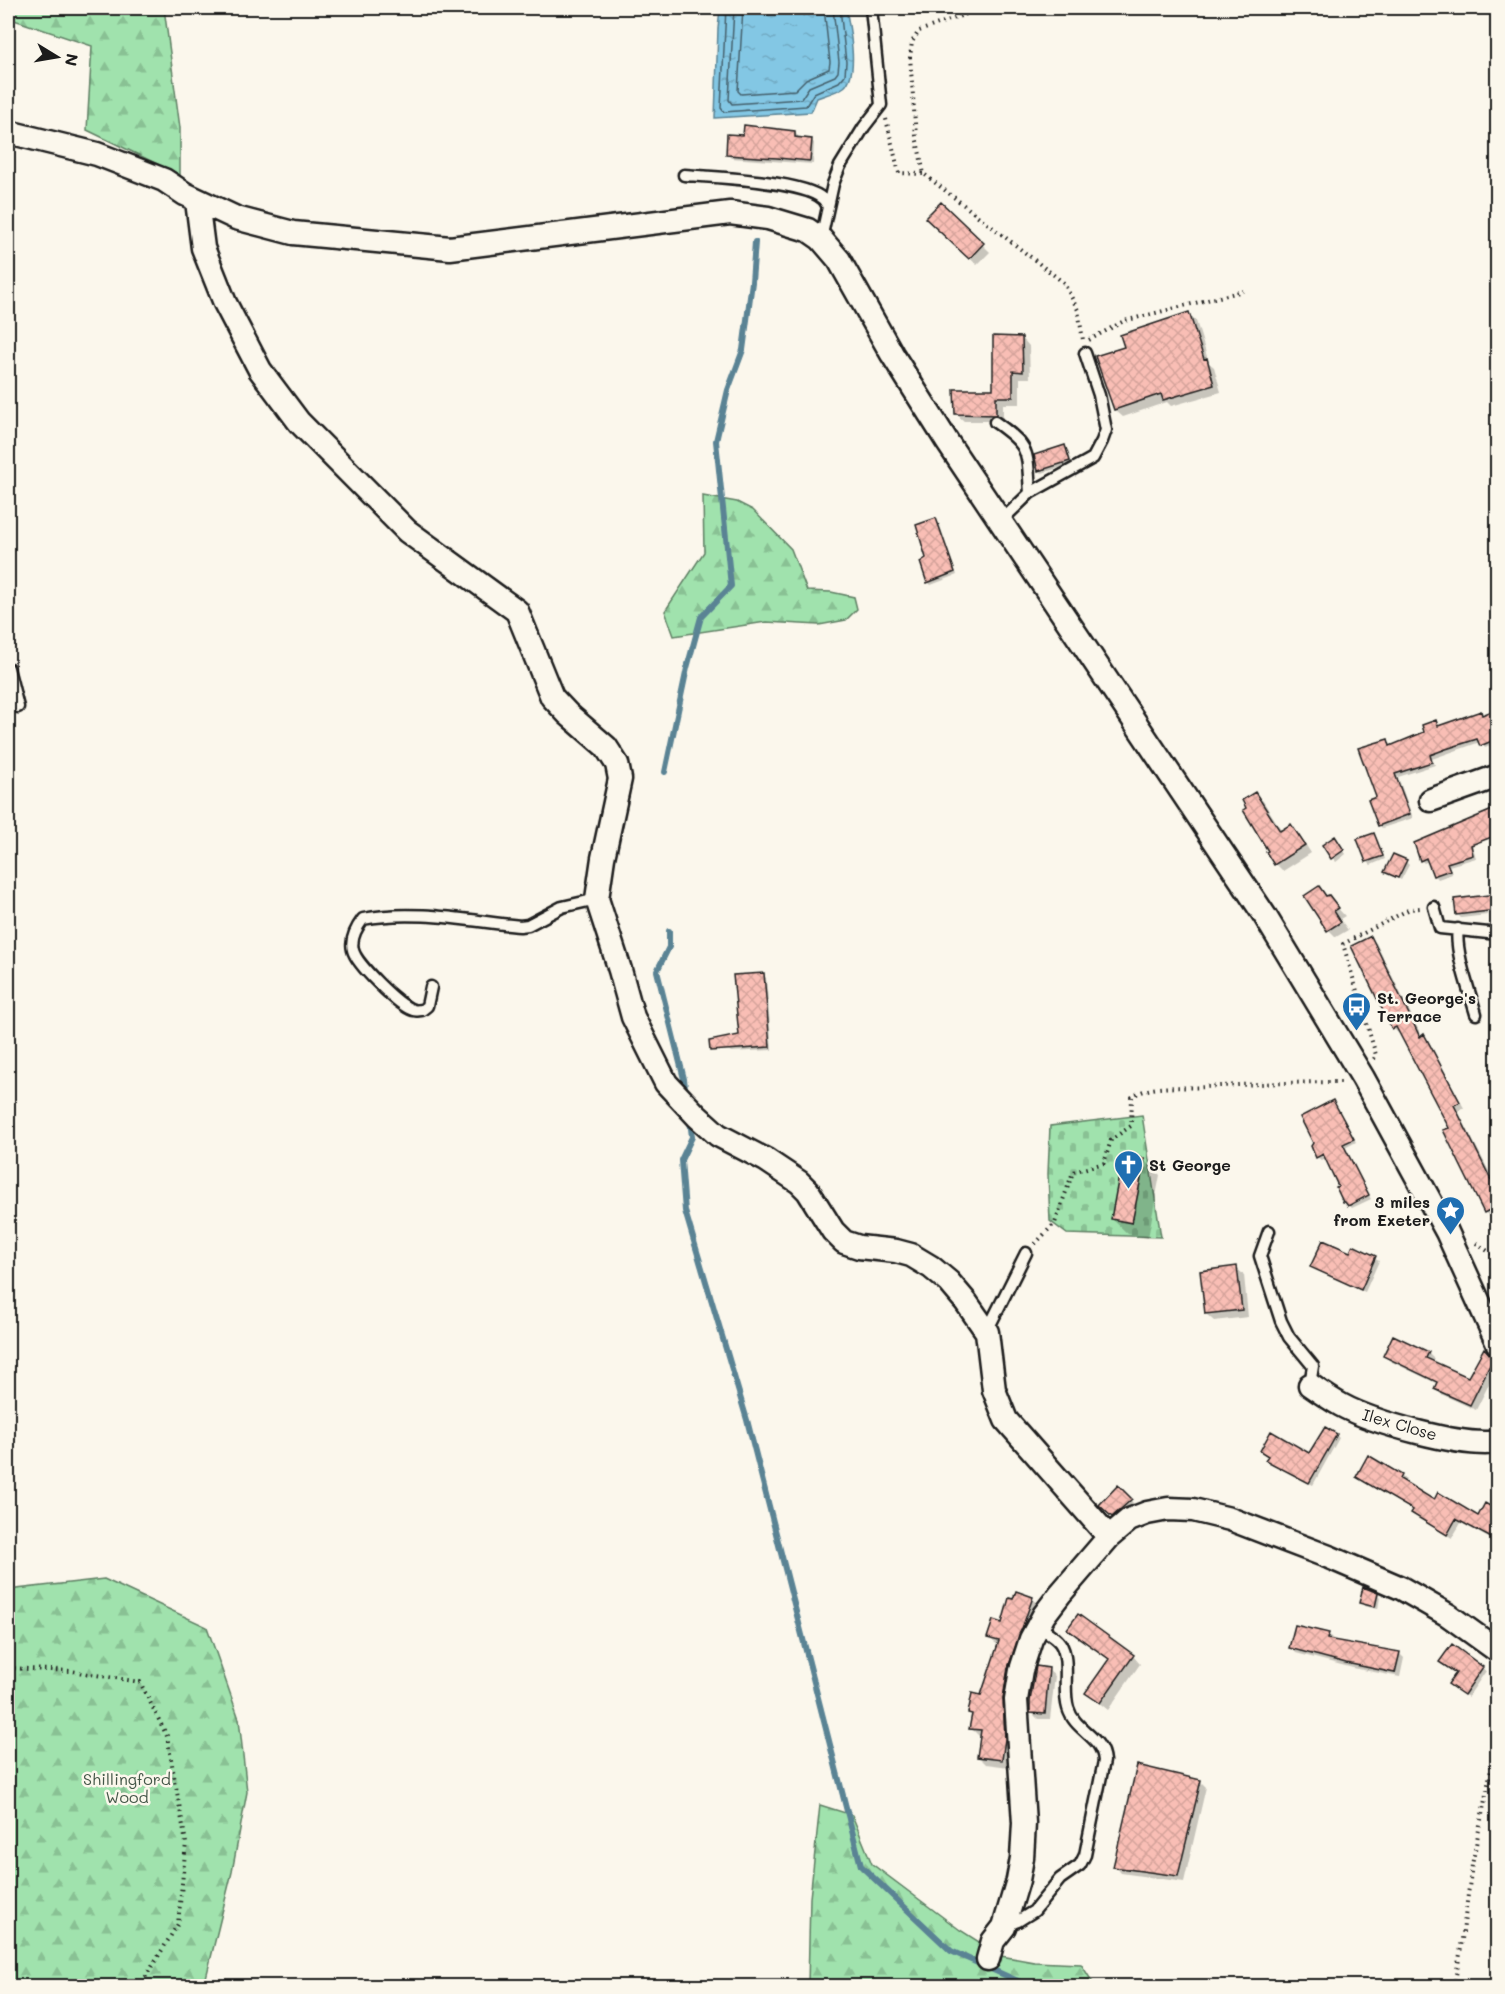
<svg xmlns="http://www.w3.org/2000/svg" width="1505" height="1994" font-family="Mali,sans-serif">
<defs>
<pattern id="forest-firs" width="22" height="20" patternUnits="userSpaceOnUse" patternTransform="scale(1.5)"><rect width="22" height="20" fill="#a0e2ad"/><path d="M5 1l3.5 6h-7zM16 11l3.5 6h-7z" fill="#89c194"/></pattern>
<pattern id="cemetery-stones" width="16" height="16" patternUnits="userSpaceOnUse" patternTransform="scale(1.5)"><rect width="16" height="16" fill="#a0e2ad"/><path d="M2 7V4a2 2 0 0 1 4 0v3zM10 15v-3a2 2 0 0 1 4 0v3z" fill="#89c194"/></pattern>
<pattern id="water-ripples" width="26" height="14" patternUnits="userSpaceOnUse" patternTransform="scale(1.5)"><rect width="26" height="14" fill="#83c7e4"/><path d="M2 4q2-2 4 0t4 0M15 11q2-2 4 0t4 0" fill="none" stroke="#71aac3"/></pattern>
<pattern id="building-cross-hatch" width="8" height="8" patternUnits="userSpaceOnUse" patternTransform="scale(1.5)"><rect width="8" height="8" fill="#f9beb5"/><path d="M0 0l8 8M0 8l8-8" fill="none" stroke="#d5a39b"/></pattern>
</defs>
<rect width="100%" height="100%" fill="#fbf7ec"/>
<filter id="ink" filterUnits="userSpaceOnUse"><feTurbulence type="fractalNoise" baseFrequency=".0167" numOctaves="2"/><feDisplacementMap in="SourceGraphic" scale="12" xChannelSelector="R" yChannelSelector="G"/><feConvolveMatrix kernelMatrix="1 2 1 2 8 2 1 2 1" color-interpolation-filters="sRGB"/></filter>
<g filter="url(#ink)">
<path fill="url(#forest-firs)" stroke="#5e7f64" stroke-width="1.5" d="M8 8H164L180 128V175L87 130 92 46 8 18Z
M703 496 737 502 753 510 791 549 807 591 831 592 854 597 857 609 846 620 819 625 766 622 674 636 665 611 704 552Z
M104 1579 207 1627 239 1719 247 1792 232 1872 204 1986H8V1590Z
M820 1805 852 1815 872 1864 960 1930 1001 1956 1034 1962 1081 1964 1095 1986H808L810 1898Z"/>
<path fill="url(#cemetery-stones)" stroke="#5e7f64" stroke-width="1.5" d="M1142 1115 1161 1237 1067 1234 1050 1221 1048 1174 1050 1126Z"/>
<path fill="url(#water-ripples)" stroke="#5a8394" stroke-width="1.5" d="M720 8H846C849 26 860 74 844 87 837 92 825 95 817 98L811 112 715 118 718 29Z"/>
<path fill="#0003" d="M795 133 798 136V139L811 140 814 143 813 164 731 158 728 155 745 136Z
M941 204 990 252 977 265 927 218Z
M1188 313 1196 321 1209 363 1214 367 1221 392 1171 406 1167 402 1123 417 1115 410 1126 348Z
M1022 338 1029 346 1030 378H1020V404H1003V421H964L956 414 995 391Z
M1065 447 1068 450 1072 464 1042 473 1039 470Z
M936 520 939 523 957 575 931 585 928 582V559Z
M1498 711V743L1485 748 1480 742 1432 759 1435 765 1398 777 1413 818 1382 828 1379 825 1378 798 1387 740 1392 747 1426 733 1436 722 1440 727 1480 713 1484 716Z
M1255 794 1263 801 1282 831 1291 826 1298 833 1311 853 1283 871 1276 864 1270 851Z
M1498 810V832L1471 840 1476 858 1449 866 1452 874 1438 879 1435 875 1429 861 1424 863 1421 860 1416 844Z
M1374 835 1377 838 1385 859 1371 865 1367 861Z
M1338 841 1346 854 1336 862 1324 845Z
M1406 862 1409 865 1401 880 1386 871Z
M1319 888 1345 916 1340 919 1348 930 1336 937 1329 930 1306 896Z
M1488 900 1487 915 1461 918 1458 915Z
M1370 938 1376 943 1422 1037 1424 1036 1429 1042 1464 1108 1458 1111 1498 1189V1214L1490 1217 1485 1212 1451 1128 1400 1032 1398 1033 1393 1028Z
M763 975 766 978 772 1050 731 1052 728 1049 741 1036Z
M1333 1101 1356 1142 1345 1148 1371 1199 1352 1208 1344 1201 1340 1187 1326 1157 1321 1160 1317 1157Z
M1144 1160 1160 1175 1148 1238 1128 1234 1112 1219Z
M1353 1247 1379 1261 1365 1292 1316 1270 1312 1267 1351 1254Z
M1236 1268 1244 1275 1248 1317 1214 1321 1206 1314Z
M1428 1353 1434 1359 1432 1362 1469 1379 1493 1358 1498 1362V1366L1476 1410 1441 1394 1435 1389 1438 1384 1390 1361 1385 1356Z
M1336 1435 1339 1438 1313 1485 1270 1463 1267 1460 1269 1457 1261 1451 1310 1455Z
M1401 1476 1406 1480 1404 1483 1434 1502 1478 1518 1485 1505 1498 1512V1543L1461 1523 1452 1538 1417 1517 1413 1513 1414 1511 1362 1481 1357 1477Z
M1118 1487 1136 1506 1118 1521 1101 1505Z
M1377 1594 1380 1597 1378 1609 1364 1606 1361 1603Z
M1032 1598 1040 1605 1009 1767 986 1764 978 1756 982 1736H979L971 1728 973 1716 970 1712 982 1696 999 1646 989 1638Z
M1069 1629 1133 1656 1140 1664 1108 1710 1087 1693 1110 1660 1076 1637Z
M1328 1634 1333 1639 1332 1641 1399 1653 1404 1658 1400 1677 1353 1668 1296 1653 1291 1647Z
M1445 1665 1482 1668 1486 1671 1468 1697 1453 1687 1457 1674Z
M1048 1670 1055 1676 1050 1719H1038L1032 1713Z
M1200 1781 1206 1787 1184 1882 1121 1873 1115 1866Z"/>
<g fill="none" stroke-linecap="round" stroke-linejoin="round">
<path stroke="#45606c" stroke-width="1.5" d="M726 8 721 108 724 112 806 106 814 93 839 82 845 75 846 62 840 8
M734 8 729 100 732 104 801 99 809 87 835 76 838 72 839 62 833 8
M743 8 738 91 741 94 795 90 806 79 829 69 830 62 824 8"/>
<path stroke="#5a8394" stroke-width="6" d="M665 772 687 668 701 617 731 586 716 441 728 390 743 350 752 282 755 242
M669 931V947L657 971 684 1079 686 1095
M690 1120 692 1137 681 1160 685 1211 747 1420 861 1866 951 1951 1029 1986"/>
</g>
<path fill="url(#building-cross-hatch)" stroke="#1c1c1c" stroke-width="1.5" d="M744 125 795 131V137L812 139 810 161 777 158 726 155 727 134 743 135Z
M941 202 984 243 969 259 925 218Z
M1189 312 1204 359 1207 358 1214 385 1163 400 1161 394 1114 410 1095 356 1124 347 1120 335Z
M993 336 1022 337 1023 372 1013 371V397H996V415L955 414 954 389H993Z
M1065 445 1070 461 1038 471 1034 455Z
M936 518 955 572 927 583 920 562 926 558 916 525Z
M1497 709V739L1480 746 1477 739 1446 749 1430 755 1432 762 1395 774 1410 814 1378 826 1368 800 1376 797 1358 748 1388 739 1390 746 1424 732 1422 725 1436 720 1438 726 1481 711 1482 715Z
M1255 792 1280 831 1291 824 1305 845 1274 865 1266 852 1268 851 1243 810 1246 808 1242 800Z
M1497 808V835L1471 845 1473 855 1447 863 1450 870 1433 876 1426 858 1420 861 1414 843Z
M1374 833 1383 856 1366 862 1357 839Z
M1335 836 1344 850 1331 859 1322 845Z
M1393 854 1407 860 1398 878 1384 872Z
M1319 886 1326 896 1329 895 1339 908 1334 911 1341 922 1327 931 1304 896Z
M1497 894V910L1456 915 1454 899Z
M1371 936 1420 1037 1424 1034 1460 1102 1454 1105 1497 1192V1206L1484 1213 1443 1130 1449 1128 1396 1027 1392 1029 1351 946Z
M764 973 770 1047 710 1051 709 1041 739 1035 733 975Z
M1333 1100 1354 1139 1343 1144 1369 1195 1348 1206 1345 1202H1343L1336 1187 1338 1186 1323 1154 1316 1158 1311 1146 1313 1143 1300 1117Z
M1123 1154 1145 1158 1132 1223 1111 1219Z
M1323 1240 1350 1252 1353 1245 1376 1256 1361 1290 1310 1267Z
M1237 1266 1242 1310 1205 1314 1200 1271Z
M1393 1335 1429 1352 1426 1358 1468 1377 1484 1348 1490 1355 1494 1357 1470 1405 1434 1389 1437 1382 1383 1356Z
M1325 1427 1337 1434 1309 1483 1265 1460 1268 1456 1260 1451 1271 1431 1309 1453Z
M1368 1455 1402 1475 1400 1479 1434 1500 1438 1492 1478 1516 1485 1503 1497 1510V1541L1456 1519 1447 1535 1411 1513 1413 1510 1356 1477Z
M1118 1485 1132 1499 1112 1517 1099 1505Z
M1363 1587 1378 1593 1375 1607 1359 1603Z
M1016 1591 1033 1597 1008 1668 1003 1698 1005 1739 1002 1760 977 1757 981 1730 969 1729 972 1714 968 1713 972 1693 981 1695 999 1641 987 1638 993 1620 1002 1623 1009 1598 1013 1599Z
M1078 1614 1134 1655 1100 1703 1085 1693 1109 1659 1067 1629Z
M1295 1625 1329 1633 1327 1639 1400 1652 1395 1673 1346 1663 1289 1648Z
M1452 1644 1483 1667 1464 1695 1448 1684 1456 1673 1439 1662Z
M1036 1666 1049 1668 1045 1714 1030 1713V1701Z
M1137 1765 1201 1780 1178 1876 1113 1867Z"/>
<g fill="none" stroke-linecap="round" stroke-linejoin="round">
<defs>
<path id="lane" d="M684 175C713 177 804 181 823 199 824 200 827 205 828 207
M821 239 833 184 840 166 864 127 881 105 871 8
M995 422C1031 447 1027 451 1030 493
M1000 522 1030 493 1093 458 1102 441 1106 430 1099 395 1085 353
M8 668 18 707
M1434 907 1440 928 1498 934
M1458 929C1454 950 1470 993 1476 1014
M431 987 427 1006 422 1010C419 1010 416 1011 413 1010 399 1006 356 964 353 950 350 939 357 927 363 919 413 909 470 921 520 926L528 925 562 907 597 899
M1269 1231 1260 1256 1281 1321 1289 1337 1313 1366 1310 1385
M987 1331 1026 1253
M1004 1926 1018 1921 1034 1911 1060 1879 1080 1865 1085 1855 1104 1761C1102 1735 1075 1732 1068 1708 1062 1689 1071 1659 1060 1643 1055 1636 1045 1631 1038 1626"/>
<path id="street" d="M8 132 97 154 164 180 185 194 236 218 293 233 450 248 730 213 768 218 808 230 821 239 839 260 892 354 948 443 1265 916 1363 1078 1447 1232 1498 1344
M197 201 203 248 225 303 260 370 299 422 407 531 517 611 552 697 568 714 606 747 617 764 620 779 603 858 597 899 620 970 633 1017 666 1083 697 1116 718 1135 766 1160 799 1182 808 1191 833 1231 844 1242 859 1247 896 1251 911 1255 931 1267 949 1282 966 1302 987 1332 994 1390 1006 1420 1109 1537
M1431 800 1498 776
M1310 1385C1320 1392 1330 1399 1341 1405 1372 1422 1463 1448 1498 1442
M988 1959 993 1941 1004 1927 1018 1880 1022 1858 1024 1823 1016 1700 1021 1670 1031 1639 1044 1615 1060 1594 1109 1537 1129 1520 1147 1513 1168 1509 1193 1510 1230 1519 1329 1557 1401 1588 1448 1615 1498 1651"/>
</defs>
<use href="#lane" stroke="#1c1c1c" stroke-width="15"/>
<use href="#street" stroke="#1c1c1c" stroke-width="27"/>
<path stroke="#1c1c1c" stroke-width="4" stroke-dasharray="1.5 4.5" stroke-linecap="butt" d="M983 8 919 31 912 42 910 57 916 136 924 174 1064 283 1078 310 1083 340
M886 119 899 173 924 174
M1089 340 1124 321 1243 291
M1374 1059 1376 1055 1343 944 1410 909 1420 908
M1476 1243 1498 1258
M1035 1244 1055 1223 1073 1172 1104 1163 1111 1140 1131 1126 1132 1097C1151 1083 1182 1089 1205 1087 1251 1084 1297 1082 1344 1082
M8 1668 71 1671 140 1682 167 1736 186 1843 178 1924 140 1986
M1454 1986 1460 1954 1472 1865 1498 1734"/>
<use href="#lane" stroke="#fbf7ec" stroke-width="10"/>
<use href="#street" stroke="#fbf7ec" stroke-width="22"/>
</g>
</g>
<defs>
<symbol id="bus-pin" viewBox="-11 -11 22 30"><path d="M0 17L-7.5 6A9.5 9.5 0 1 1 7.5 6Z" fill="#1f6fb2" stroke="#fbf7ec"/><path d="M-5-6H5V4H4V6H2V4H-2V6H-4V4H-5ZM-3.5-4V0h7V-4ZM-3.5 1.2v1.5H-2V1.2ZM2 1.2v1.5H3.5V1.2Z" fill="#fff"/></symbol>
<symbol id="church-pin" viewBox="-11 -11 22 30"><path d="M0 17L-7.5 6A9.5 9.5 0 1 1 7.5 6Z" fill="#1f6fb2" stroke="#fbf7ec"/><path d="M-1.2-6h2.4v3.5h3.3v2.4h-3.3V6h-2.4V-.1h-3.3v-2.4h3.3Z" fill="#fff"/></symbol>
<symbol id="sight-pin" viewBox="-11 -11 22 30"><path d="M0 17L-7.5 6A9.5 9.5 0 1 1 7.5 6Z" fill="#1f6fb2" stroke="#fbf7ec"/><path d="M0-6L1.8-2.2L6-1.7L2.9 1.2L3.7 5.4L0 3.3L-3.7 5.4L-2.9 1.2L-6-1.7L-1.8-2.2Z" fill="#fff"/></symbol>
</defs>
<g fill-rule="evenodd">
<use href="#bus-pin" x="1340" y="990" width="33" height="45"/>
<use href="#church-pin" x="1112" y="1148" width="33" height="45"/>
<use href="#sight-pin" x="1434" y="1194" width="33" height="45"/>
</g>
<g text-anchor="middle" dominant-baseline="central" stroke-width="5" stroke-linejoin="round" paint-order="stroke">
<g font-size="16" font-weight="bold" fill="#1c1c1c" stroke="#fbf7ec" text-anchor="start">
<text x="1377" y="997">St. George's<tspan x="1377" dy="18">Terrace</tspan></text>
<text x="1149" y="1164">St George</text>
<text x="1430" y="1201" text-anchor="end">3 miles<tspan x="1430" dy="18">from Exeter</tspan></text>
</g>
<g font-size="16" fill="#1c1c1c" stroke="#fbf7ec">
<text transform="translate(1400 1424) rotate(16)">Ilex Close</text>
</g>
<g font-size="16" fill="#445748" stroke="#fbf7ec">
<text x="127" y="1778">Shillingford<tspan x="127" dy="18">Wood</tspan></text>
</g>
</g>
<rect width="1505" height="1994" fill="none" stroke="#fbf7ec" stroke-width="30"/>
<rect x="15" y="15" width="1475" height="1964" fill="none" stroke="#1c1c1c" stroke-width="2" filter="url(#ink)"/>
<g transform="translate(57 57) rotate(101)" stroke="#fbf7ec" stroke-width="4.5" paint-order="stroke">
<path d="M0-4.5L10 22L0 15L-10 22Z" fill="#1c1c1c"/>
<text y="-9" font-size="16" font-weight="bold" text-anchor="middle" fill="#1c1c1c">N</text>
</g>
</svg>
